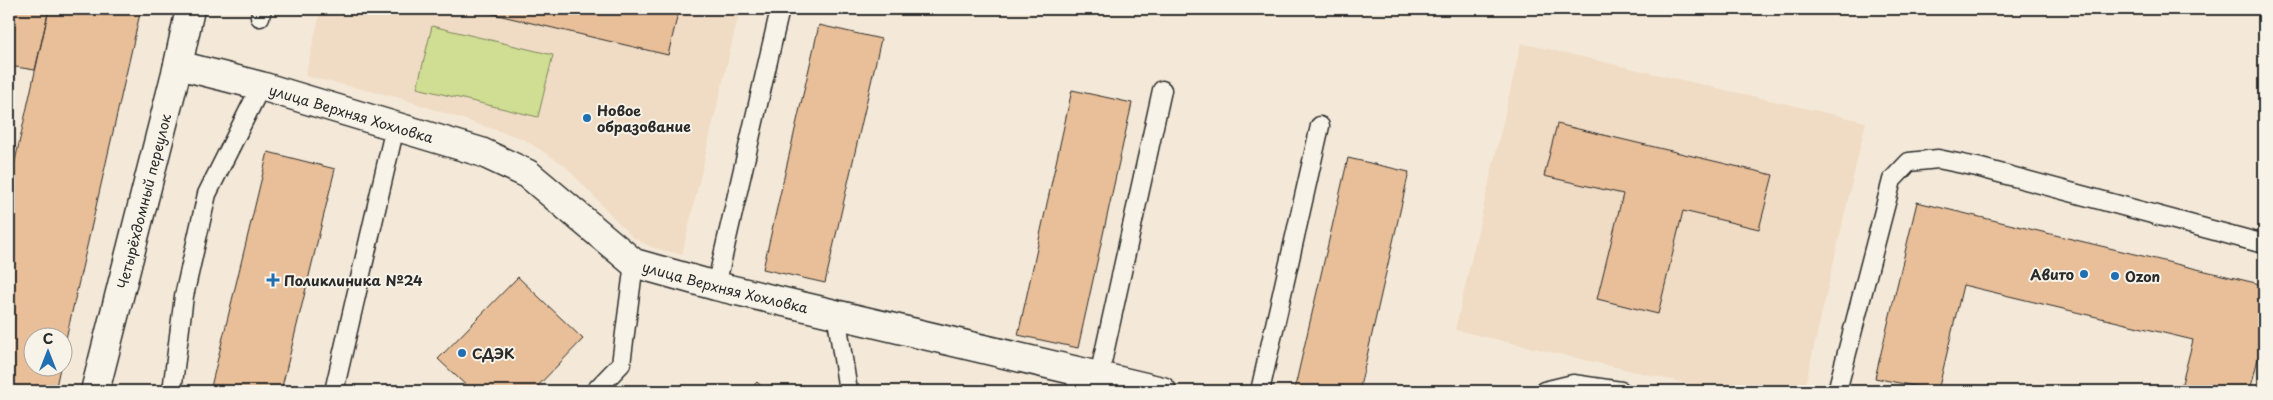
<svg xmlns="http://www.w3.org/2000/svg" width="2273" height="400" font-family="'Playpen Sans',sans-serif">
<rect width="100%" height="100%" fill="#f4e9d8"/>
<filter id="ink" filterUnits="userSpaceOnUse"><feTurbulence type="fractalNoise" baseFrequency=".02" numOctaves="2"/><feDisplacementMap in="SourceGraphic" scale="10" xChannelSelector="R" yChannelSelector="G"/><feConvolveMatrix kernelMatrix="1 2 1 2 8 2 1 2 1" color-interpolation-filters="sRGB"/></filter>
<g filter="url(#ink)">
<path fill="#f0dcc5" d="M321 9H740L682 255 651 247 632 237 564 165 523 139 396 97 305 76Z
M1521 43 1866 122 1804 391H1718L1455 330Z"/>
<path fill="#cfde92" stroke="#7d845e" d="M432 26 553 55 538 117 417 88Z"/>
<path fill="#e8bf98" stroke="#2b2b2b" d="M9 9H49L35 70 9 66Z
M49 9H141L62 356V338H32V368H60L55 391H9V188Z
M472 9H679L668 55Z
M819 25 881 39 825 283 763 269Z
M1072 90 1132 103 1078 348 1018 335Z
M1557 124 1773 175 1759 229 1683 211 1658 314 1597 299 1623 194 1544 176Z
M268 152 335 169 281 391H210Z
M1348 158 1409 172 1359 391H1294Z
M1917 202 2264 285V334L2250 391H2180L2193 340 1963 285 1938 391 1875 378Z
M518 277 583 339 533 391H472L438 359Z
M757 382 767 391H748Z"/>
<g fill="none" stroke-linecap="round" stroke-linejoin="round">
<defs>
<path id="service" d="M260 17 262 9
M716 286 780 9
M836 313 848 391
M1074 370 1078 391
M1099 376 1162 90
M172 391 184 296 207 194 261 86
M334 391 395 127
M595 391 621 364 634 263
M1260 391 1320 126
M1544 391 1573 384 1621 391
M1837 391 1892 180 1909 162 1938 159 1977 167 2264 244"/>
<g id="minor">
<path id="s1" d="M178 65 261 86 481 152 528 174 634 263 716 286 1162 391"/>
<path id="s2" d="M95 391 178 65 190 9"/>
</g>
</defs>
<use href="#service" stroke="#2b2b2b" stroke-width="21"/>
<use href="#minor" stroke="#2b2b2b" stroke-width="31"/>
<use href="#service" stroke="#f7f3e8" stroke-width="18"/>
<use href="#minor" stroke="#f7f3e8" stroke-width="28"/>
</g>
</g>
<g fill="#1f6fb2" stroke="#f7f3e8" stroke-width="2">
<circle cx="587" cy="118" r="5"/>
<circle cx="2084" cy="274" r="5"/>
<circle cx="2115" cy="276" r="5"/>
<path d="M270.5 272.5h5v5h5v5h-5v5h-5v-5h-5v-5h5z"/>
<circle cx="462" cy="353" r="5"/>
</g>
<g text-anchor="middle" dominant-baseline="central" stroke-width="4" stroke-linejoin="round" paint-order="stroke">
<g font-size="14" font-weight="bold" fill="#2b2b2b" stroke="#f7f3e8" text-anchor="start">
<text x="597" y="110">Новое<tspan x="597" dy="16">образование</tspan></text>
<text x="2074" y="274" text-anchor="end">Авито</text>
<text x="2125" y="276">Ozon</text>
<text x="284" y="280">Поликлиника №24</text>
<text x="472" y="353">СДЭК</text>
</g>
<g font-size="14" fill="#2b2b2b" stroke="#f7f3e8">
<text stroke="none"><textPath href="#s1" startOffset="180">улица Верхняя Хохловка</textPath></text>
<text stroke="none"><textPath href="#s2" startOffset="196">Четырёхдомный переулок</textPath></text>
<text stroke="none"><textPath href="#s1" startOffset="600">улица Верхняя Хохловка</textPath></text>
</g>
</g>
<rect width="2273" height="400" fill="none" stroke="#f7f3e8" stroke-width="30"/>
<rect x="15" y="15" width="2243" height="370" fill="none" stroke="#2b2b2b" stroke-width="2" filter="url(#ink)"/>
<g transform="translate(48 352)"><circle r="24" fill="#f7f3e8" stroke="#a5a39c"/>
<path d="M0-4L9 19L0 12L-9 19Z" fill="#1f6fb2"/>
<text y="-8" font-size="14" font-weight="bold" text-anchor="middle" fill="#2b2b2b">С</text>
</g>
</svg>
